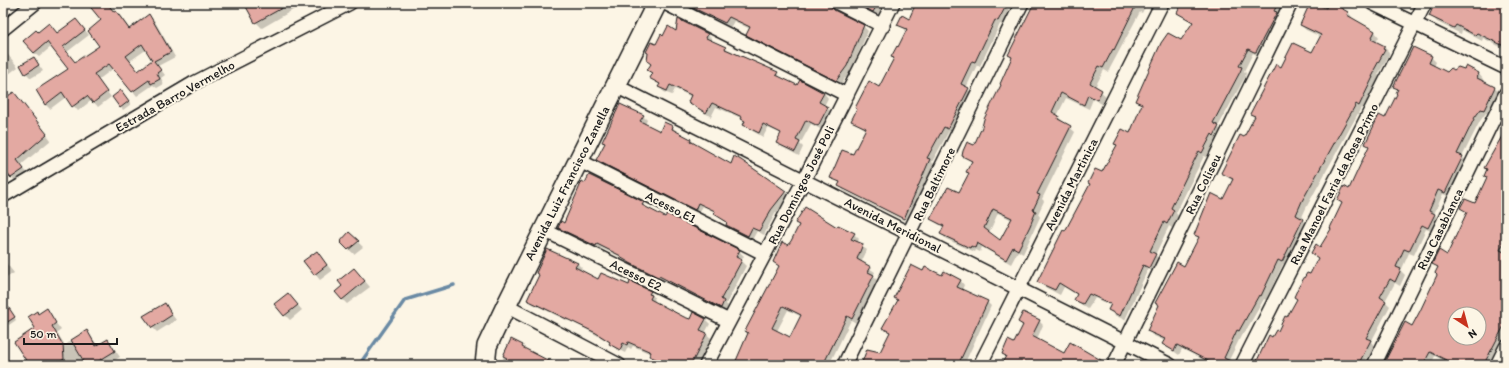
<svg xmlns="http://www.w3.org/2000/svg" width="1509" height="368" font-family="Itim,sans-serif">
<rect width="100%" height="100%" fill="#fcf5e5"/>
<filter id="ink" filterUnits="userSpaceOnUse"><feTurbulence type="fractalNoise" baseFrequency=".025" numOctaves="2"/><feDisplacementMap in="SourceGraphic" scale="8" xChannelSelector="R" yChannelSelector="G"/><feConvolveMatrix kernelMatrix="1 2 1 2 8 2 1 2 1" color-interpolation-filters="sRGB"/></filter>
<g filter="url(#ink)">
<path fill="#0003" fill-rule="evenodd" d="M88 3H104L121 17 130 29 149 16 154 20 175 57 158 66 165 75 161 78 164 84 157 88 153 85 137 96 114 68 98 80 111 97 98 107 92 100 78 111 66 97 50 109 45 104 69 69 52 46 39 57 34 53 38 33 58 34 81 25 89 35 67 52 76 63 101 46 103 20ZM147 49 154 60 138 72 130 61Z
M245 3H305L262 28 256 22Z
M680 3H837L834 9 836 12 863 26 868 31 847 79 845 78 841 85 752 40 747 35 750 29 734 21 730 28Z
M852 3H884L878 16Z
M917 3H998L1010 11 1003 25 1000 24 980 66 977 65 966 88 973 94 953 133 949 131 932 162 935 165 909 223 844 191 840 186 841 184 832 177 854 156 866 130 852 120 880 88 895 59 893 57 907 31 899 24 910 20ZM844 188 909 220V222L844 190Z
M1035 3H1147L1142 13 1140 12 1108 72 1104 70 1095 87 1106 96 1102 104 1093 99 1089 109 1066 98 1057 116 1075 132 1042 199 1044 201 1038 214 1040 217 1023 254 1018 251 1011 264 982 247 980 252 976 250 975 252 946 239 942 234 944 228 931 219 959 193 970 174 967 172 972 162 963 155 975 147 1002 85 1012 57 1010 55ZM998 213 1012 220 1001 242 989 233Z
M1191 3H1285L1260 57 1253 53 1244 71 1246 73 1245 77 1218 127 1223 132 1219 140 1217 138 1207 157 1204 156 1195 174 1176 213 1178 216 1172 228 1169 226 1155 255 1161 260 1154 272 1148 269 1125 320 1114 315 1109 310 1111 306 1095 298 1088 309 1075 300 1077 295 1064 287 1060 295 1043 286 1038 281 1066 232 1103 174 1118 146 1115 144 1130 135 1142 105 1137 100 1182 42 1193 23 1178 13Z
M1312 3 1326 9 1329 3 1348 12 1352 17 1351 19 1375 32 1379 37 1376 42 1384 47 1389 52V55L1378 75 1379 76 1377 83 1364 109 1361 108 1307 206 1301 219 1307 224 1286 266 1283 264 1266 300 1264 299 1244 334H1242L1228 362 1229 365H1210V363L1182 349 1179 355 1164 344 1165 341 1152 335 1148 330 1159 306 1156 303 1185 268 1200 239 1195 235 1223 200 1233 181 1222 173 1245 139 1255 118 1251 114 1282 69 1312 53 1321 37 1306 30 1301 25Z
M1398 3H1418L1415 10Z
M1443 3 1506 4V50L1483 38 1482 41 1462 30 1461 34 1437 22 1431 15Z
M677 32 708 35 712 39 711 41 777 73 781 78 798 86 800 81 824 93 828 98 824 106 832 112 822 130 811 124 800 144 803 147 799 156 782 147 777 143 782 134 768 128 763 137 749 129 741 118 716 107 711 117 689 102 692 97 675 89 672 95 664 92 659 87 660 85 650 78 652 74 649 70 651 65 648 61 656 45 664 37Z
M4 50 18 67 5 77 3 75Z
M1431 57 1436 62 1434 67 1447 74 1454 71H1465L1466 68 1479 74 1483 79 1482 81 1495 88 1500 93 1488 114 1486 113 1480 121 1462 157 1467 162 1450 197 1443 194 1434 214 1439 219 1433 232 1426 229 1414 255 1409 253 1401 271 1405 275 1400 286 1395 283 1385 301 1390 306 1371 342 1375 346 1368 359 1366 358 1362 365H1256L1287 319 1319 259 1312 253 1320 248 1332 229 1343 204 1339 200 1350 190 1398 94V90L1395 87Z
M34 58 43 71 31 78 26 73Z
M14 93 51 140 21 165 28 174 16 182 3 167V101Z
M124 94 131 104 123 110 121 107Z
M643 116 647 120 645 125 660 133 665 123 673 127 676 132 691 139 695 144 731 165 785 192 790 196 775 214 764 235 757 231 752 240 731 229 727 225 728 224 715 214V212L703 206 699 213 601 164 597 160 605 144 603 142Z
M1500 140 1506 143V321L1504 325 1506 327V336L1491 365H1452L1435 356 1431 365H1384L1412 327 1438 275V268L1433 263 1448 256 1467 213 1462 208 1475 205 1487 178 1485 176 1487 170 1486 168ZM1455 314H1479V338H1455Z
M643 203 647 209 666 219 739 251 744 256 741 261 746 266 726 304 728 306 726 312 663 280V281L636 268 623 258 601 248 600 250 564 233 559 228 564 224Z
M796 222 837 229 854 234 859 239 857 243 867 250 861 263 875 272 873 276 878 281 856 323 851 320 829 365H738L736 362 749 334 746 331 780 267 774 262 792 241 800 226ZM788 310 802 317 791 338 777 331Z
M358 242 363 247 354 254 346 247Z
M317 252 332 271 320 280 315 274Z
M3 259 14 273 3 280Z
M577 263 582 268 580 271 598 280 650 292 654 297 655 302 690 320 705 319 710 324 705 333 711 338 697 365H656L658 362 650 355 651 354 633 346 631 349 628 347 625 353 615 348 611 343 569 320 568 321 533 304 529 300 539 276 537 273Z
M924 273 960 280 964 285 962 290 987 302 991 306 964 365H860L868 350 880 353 890 333 883 327 899 301 895 297Z
M359 274 370 287 347 304 342 299Z
M288 294 302 310 290 320 285 315Z
M164 304 176 320 157 332 152 327Z
M3 308H9L16 320 9 325 3 317Z
M46 310 61 330 57 333 65 345 87 331 98 346 108 340 120 357 107 365H48L36 329 37 313 39 315Z
M1039 321 1043 325 1037 339 1064 354 1103 365H1003L1006 357 1003 354 1015 345 1023 327 1019 322Z
M512 340 528 351 546 361 548 358 561 365H500Z"/>
<g fill="none" stroke-linecap="round" stroke-linejoin="round">
<path stroke="#6b8aa4" stroke-width="3.5" d="M359 365 405 300 454 285"/>
</g>
<path fill="#e3a9a2" stroke="#1c1c1c" fill-rule="evenodd" d="M87 3H107L114 12 116 11 129 29 149 14 171 52 154 61 161 70 157 73 160 79 151 84 149 80 132 92 109 64 94 74 107 92 93 103 87 96 72 107 62 92 45 105 36 90 68 69 47 42 34 53 23 41 36 30 38 32 49 23 57 33 76 19 85 30 63 47 75 62 99 46 88 31 101 20ZM142 44 152 60 138 71 126 56Z
M244 3H291L255 23Z
M683 3H830L834 10 864 25 847 66 836 81 746 35 750 27 729 17 725 23Z
M856 3H868L876 7 873 12Z
M916 3H1000L1006 6 998 21 995 20 975 62 972 61 961 84 969 88 948 129 944 127 927 158 930 159 904 219 838 186 840 182 830 178 842 150 853 154 866 128 851 121 857 109 855 108 869 81 879 87 894 58 891 57 897 46 898 47 907 29 897 25 902 15 909 19Z
M1034 3H1137L1114 50 1113 49 1103 68 1099 66 1090 83 1102 90 1097 100 1088 95 1084 105 1061 93 1052 112 1059 116 1058 119 1071 126 1037 194 1040 195 1033 210 1036 211 1030 226 1018 250 1013 247 1006 260 977 243 975 248 971 246 970 248 940 234 944 226 930 219 948 187 959 192 969 173 966 172 972 161 962 156 963 151 967 142 974 145 982 127 984 119 1001 85 1000 84 1012 57 1008 55ZM993 209 1012 218 1000 240 984 228Z
M1182 3H1278L1274 11 1277 12 1256 52H1254L1248 49 1239 66 1242 67 1240 72 1213 123 1219 126 1214 136 1212 134 1202 153 1199 151 1190 169 1171 208 1174 210 1167 224 1164 222 1150 251 1156 254 1149 268 1143 265 1120 316 1108 310 1111 304 1089 294 1083 304 1074 300 1077 294 1059 283 1055 290 1037 282 1063 230 1065 231 1090 184 1088 183 1095 169 1102 172 1117 145 1114 144 1122 129 1130 133 1142 104 1135 101 1161 43 1168 33 1181 40 1193 22 1177 13Z
M1310 3H1315L1326 8 1328 3H1332L1348 12 1347 15 1375 31 1371 39 1385 46 1383 49 1385 50 1374 70 1375 71 1372 77H1373L1359 106 1356 104 1302 201 1296 215 1303 219 1282 262 1278 260 1261 296 1259 295 1239 331 1237 330 1224 358 1234 363V365H1209L1210 362 1177 345 1174 351 1162 344 1165 339 1147 331 1159 305 1155 303 1177 262 1184 266 1199 237 1194 235 1211 193 1223 199 1233 179 1221 173 1240 135 1244 137 1255 116 1250 114 1276 64 1281 67 1293 43 1312 52 1321 35 1300 25Z
M1435 3H1506V47L1477 33 1475 35 1456 25 1454 28 1429 16Z
M678 19 708 34 706 38 726 47 725 49 778 72 776 75 797 85 800 80 824 93 819 102 828 107 818 126 806 120 796 140 800 142 795 152 776 143 781 133 763 124 759 133 743 125 745 121 741 119 742 117 712 103 706 113 688 102 691 95 670 85 667 91 658 87 660 84 649 78 652 73 647 70 651 64 647 61 648 53 646 52 651 42 656 44 661 34 663 36 668 26 676 31Z
M1413 47 1432 56 1429 63 1447 72 1451 68 1454 70 1458 67 1464 69 1466 66 1479 73 1477 78 1495 87 1484 110 1481 109 1475 117 1457 154 1463 156 1445 193 1438 190 1429 211 1435 214 1428 228 1422 225 1409 251 1404 249 1396 267 1401 269 1395 282 1390 279 1380 297 1386 301 1366 338 1371 340 1358 365H1255L1269 335 1272 337 1276 330 1278 331 1285 316 1287 317 1297 299 1294 297 1298 288 1307 273 1310 274 1318 258 1311 253 1316 244 1320 247 1331 229 1330 228 1342 203 1337 200 1344 186 1349 189 1369 146 1365 144 1379 115 1385 118 1397 94 1396 93 1398 89 1393 87Z
M34 57 39 65 25 74 20 65Z
M121 90 129 101 120 108 112 97Z
M14 92 47 134 17 160 24 169 11 178 3 169V118L7 115 3 110V99Z
M620 104 644 115 640 121 660 131 664 122 673 126 672 129 691 139 690 141 731 164 734 156 741 160 786 191 771 210 759 231 752 228 748 236 726 225 727 222 714 214 715 211 698 203 695 210 596 160 605 143 602 142Z
M1506 129V238L1500 250 1506 253V322L1485 362 1483 361 1481 365H1456L1430 352 1423 365H1383L1405 322 1412 326 1420 311 1437 275 1435 273 1438 267 1432 264 1439 250 1447 255 1467 212 1460 208 1465 199 1475 203 1487 177 1484 176 1487 169 1484 168ZM1455 314H1479V338H1455Z
M589 175 644 202 642 205 665 217 667 214 740 250 736 257 742 260 721 299 724 301 721 308 659 276 658 277 630 263 620 257 621 256 597 244 596 246 558 228 561 221 564 223 582 181 585 183Z
M805 207 837 227 838 225 855 233 851 239 863 244 857 259 871 267 868 272 874 275 852 319 847 316 823 365H740L735 363 748 333 745 331 779 266 773 262 782 242 788 245 791 241 799 225 795 223ZM783 306 801 315 790 337 772 328Z
M349 232 359 241 348 250 340 242Z
M547 249 578 263 575 267 598 279 601 273 629 285 630 281 651 291 649 294 652 295 650 299 684 317 690 319 693 312 706 319 700 330 707 333 691 365H655L658 360 649 356 651 352 628 342 627 345 623 343 620 350 609 344 610 342 596 333 527 300 539 275 536 273Z
M317 251 327 265 314 275 303 261Z
M911 265 923 271 925 267 942 275 944 271 961 280 957 287 988 301 958 365H861L867 349 880 352 890 332 882 328 898 300 894 298Z
M354 268 365 281 342 300 335 292 342 286 338 281Z
M288 293 298 305 284 316 274 304Z
M3 299 15 317 3 325Z
M165 303 172 315 152 328 143 316Z
M47 308 56 323 52 326 63 345 64 359 56 365H29L14 342 35 328 28 317 37 311 38 314Z
M1023 312 1040 320 1032 336 1064 353 1070 342 1106 363V365H1001L1006 356 1002 354 1008 340 1014 343 1023 325 1018 322Z
M87 330 96 346 108 339 115 351 92 365H86L71 340Z
M511 339 523 345 522 347 557 365H503L507 358 503 356Z"/>
<g fill="none" stroke-linecap="round" stroke-linejoin="round">
<defs>
<path id="street" d="M665 3 847 95
M838 3 883 26
M1372 3 1506 68
M3 29 35 3
M616 86 1170 365
M578 160 765 254
M3 196 194 83 350 3
M544 230 729 321
M506 306 619 365
M706 365 804 180 893 3
M844 365 1022 3
M980 365 1162 3
M1114 365 1291 3
M1242 365 1425 3
M1374 365 1506 93
M1497 365 1506 347"/>
<path id="secondary" d="M485 365 487 346 506 306 657 3"/>
</defs>
<use href="#street" stroke="#1c1c1c" stroke-width="16"/>
<use href="#secondary" stroke="#1c1c1c" stroke-width="22"/>
<use href="#street" stroke="#fcf5e5" stroke-width="13"/>
<use href="#secondary" stroke="#fcf5e5" stroke-width="19"/>
</g>
</g>
<g text-anchor="middle" dominant-baseline="central" stroke-width="4" stroke-linejoin="round" paint-order="stroke">
<g font-size="13" fill="#1c1c1c" stroke="#fcf5e5">
<text transform="translate(175 96) rotate(-29)">Estrada Barro Vermelho</text>
<text transform="translate(567 183) rotate(-63)">Avenida Luiz Francisco Zanella</text>
<text transform="translate(934 184) rotate(-64)">Rua Baltimore</text>
<text transform="translate(1071 184) rotate(-63)">Avenida Martinica</text>
<text transform="translate(1203 184) rotate(-64)">Rua Coliseu</text>
<text transform="translate(1334 184) rotate(-63)">Rua Manoel Faria da Rosa Primo</text>
<text transform="translate(801 185) rotate(-63)">Rua Domingos José Poli</text>
<text transform="translate(671 207) rotate(27)">Acesso E1</text>
<text transform="translate(893 225) rotate(27)">Avenida Meridional</text>
<text transform="translate(1440 229) rotate(-64)">Rua Casablanca</text>
<text transform="translate(636 275) rotate(26)">Acesso E2</text>
</g>
</g>
<rect width="1509" height="368" fill="none" stroke="#fcf5e5" stroke-width="16"/>
<rect x="8" y="8" width="1493" height="352" fill="none" stroke="#1c1c1c" stroke-width="1.5" filter="url(#ink)"/>
<g transform="translate(1467 326) rotate(144)"><circle r="19" fill="#fcf5e5" stroke="#a29e95"/>
<path d="M0-3L7 15L0 10L-7 15Z" fill="#c8321e"/>
<text y="-6" font-size="11" font-weight="bold" text-anchor="middle" fill="#1c1c1c">N</text>
</g>
<path d="M24 338v6h93v-6" fill="none" stroke="#1c1c1c" stroke-width="2"/>
<text x="30" y="338" font-size="12" fill="#1c1c1c" stroke="#fcf5e5" stroke-width="3" paint-order="stroke">50 m</text>
</svg>
